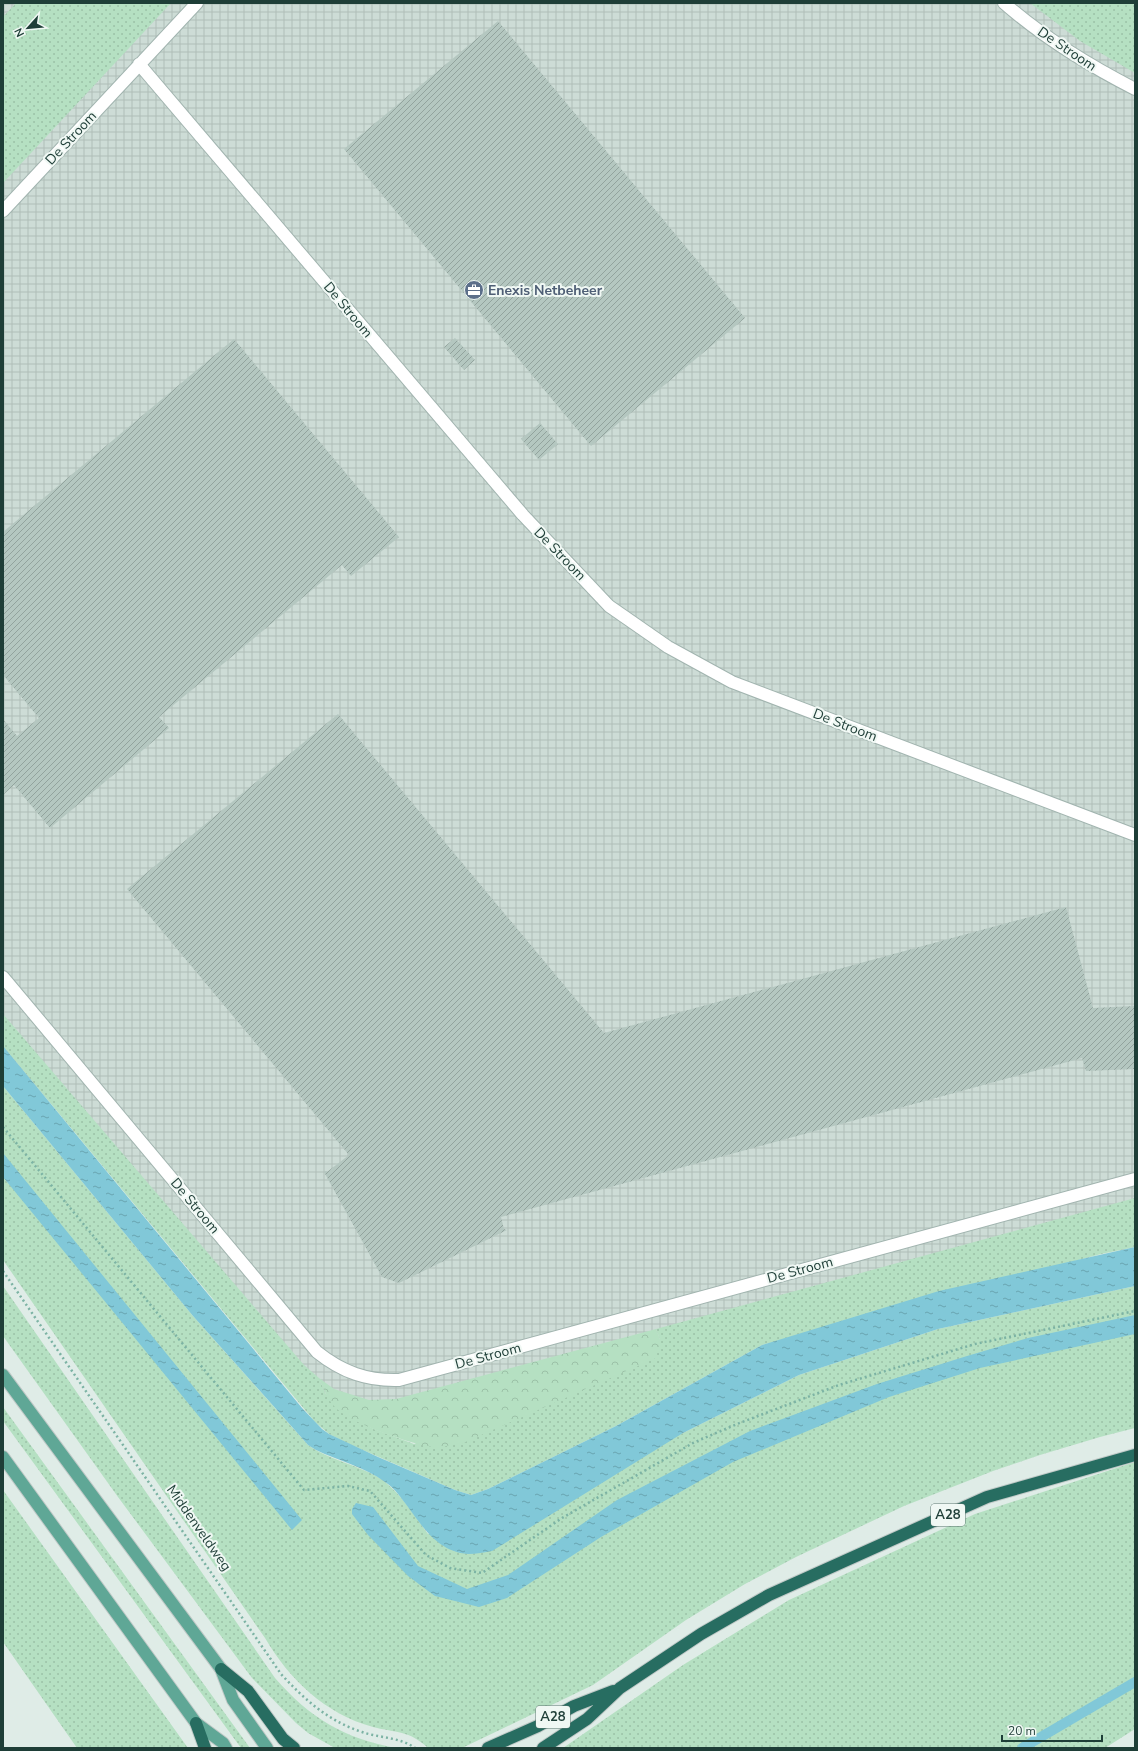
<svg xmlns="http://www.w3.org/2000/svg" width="1138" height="1751" font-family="'Nunito Sans',sans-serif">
<defs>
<pattern id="industrial-grid" width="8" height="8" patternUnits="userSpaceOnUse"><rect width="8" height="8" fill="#cddcd6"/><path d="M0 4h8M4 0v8" fill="none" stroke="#b0beb8"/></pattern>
<pattern id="grass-dots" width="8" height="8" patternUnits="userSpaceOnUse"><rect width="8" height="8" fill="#b5e0c2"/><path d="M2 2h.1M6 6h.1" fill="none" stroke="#9bc1a7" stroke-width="1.8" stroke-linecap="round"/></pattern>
<pattern id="forest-crowns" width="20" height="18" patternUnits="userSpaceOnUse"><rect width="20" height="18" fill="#b5e0c2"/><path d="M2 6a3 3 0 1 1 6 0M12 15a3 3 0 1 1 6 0" fill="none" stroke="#9bc1a7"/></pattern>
<pattern id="water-ripples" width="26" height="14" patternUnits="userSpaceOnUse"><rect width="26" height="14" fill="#81c8d8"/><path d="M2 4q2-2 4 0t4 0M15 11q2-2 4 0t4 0" fill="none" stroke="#69a4b0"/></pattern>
<pattern id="building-hatch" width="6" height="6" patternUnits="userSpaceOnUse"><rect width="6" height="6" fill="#b4c7c0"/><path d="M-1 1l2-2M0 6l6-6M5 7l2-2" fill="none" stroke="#92a39d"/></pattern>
</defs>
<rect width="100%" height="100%" fill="#dfece7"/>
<path fill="url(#industrial-grid)" d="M3 3H1078L1135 51V1207L343 1426 3 1050Z"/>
<path fill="url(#grass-dots)" d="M16 3H171L3 183V17Z
M1030 3H1135V73L1080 41Z
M3 1014 304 1365 319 1378 325 1393 347 1416 374 1429 414 1444 660 1339 656 1329 1135 1198V1247L1101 1254 762 1345 616 1426 488 1489 471 1495 455 1490 349 1444 329 1434 315 1422 3 1046Z
M3 1086 193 1316 308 1445C329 1460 355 1464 378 1477 399 1490 413 1514 428 1534L683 1433 799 1375 938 1329 1135 1286V1428L1100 1437 1040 1455 993 1471 904 1506 796 1557 745 1584 686 1620 593 1685 462 1748H428C409 1730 396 1733 373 1727 325 1714 289 1679 265 1638L3 1260Z
M3 1286 275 1678C310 1718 343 1738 396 1748H335L308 1733 296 1723 252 1678 118 1497 3 1336Z
M3 1407 250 1748H241L3 1421Z
M1135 1462V1729L1105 1748H563L683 1665 789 1600 975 1514Z
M3 1490 188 1748H77L3 1642Z"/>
<path fill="url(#forest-crowns)" d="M656 1329 660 1339 656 1358 463 1443C454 1444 442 1448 433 1447 411 1444 352 1424 337 1409 328 1401 323 1388 319 1378L334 1389 369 1400 396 1399Z"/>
<path fill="url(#water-ripples)" d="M3 1046 302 1408 322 1429 329 1434 378 1457 455 1490 471 1495 488 1489 616 1426 762 1345 939 1291 1135 1247V1286L938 1329 799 1375 683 1433 492 1551C485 1552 476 1554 468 1554 439 1552 423 1528 408 1507 401 1498 395 1488 385 1482 365 1467 339 1461 316 1450L308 1445 293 1428 193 1316 3 1086Z
M3 1153 302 1520 292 1530 3 1177Z
M1135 1315V1334L980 1368 889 1397 733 1462 601 1537 507 1598 479 1607 435 1596 408 1576 368 1535 352 1514V1509L356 1503 373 1507 418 1566 467 1589 508 1575 617 1500 750 1431 877 1384 967 1356 1028 1338Z"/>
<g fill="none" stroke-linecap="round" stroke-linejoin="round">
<path stroke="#81c8d8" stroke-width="10" d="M1022 1748 1135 1682"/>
</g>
<path fill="url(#building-hatch)" d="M498 21 745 318 591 446 344 149Z
M455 338 475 360 464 370 444 347Z
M234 339 399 537 351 576 342 565 159 717 169 728 50 828 14 785 3 795V719L17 736 39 718 3 675V532Z
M540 423 558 444 539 460 521 439Z
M338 714 604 1033 1066 907 1093 1008 1135 1006V1069L1086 1071 1082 1058 501 1217 504 1229 507 1230 399 1283 382 1277 324 1172 326 1171 327 1172 349 1155 127 889Z"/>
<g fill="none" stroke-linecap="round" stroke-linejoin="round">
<defs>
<path id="minor" d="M1004 3C1044 38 1088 65 1135 89
M139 64 523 515 609 606 668 647 732 682 1135 835
M3 211 197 3
M3 977 317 1352C342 1372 367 1381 399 1380L1135 1179"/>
<path id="primary" d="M3 1375 221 1669 233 1700 267 1748
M3 1457 196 1723 223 1743 226 1748"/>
<path id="motorway" d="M221 1669 248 1691 283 1739 294 1748
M196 1723 205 1748
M488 1748 538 1726 574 1706 613 1691
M543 1748 587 1719 620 1688 701 1634 769 1595 987 1497 1135 1455"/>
</defs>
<use href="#minor" stroke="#a1b4af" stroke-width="14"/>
<use href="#primary" stroke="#c0c9c7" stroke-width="14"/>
<use href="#motorway" stroke="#c0c9c7" stroke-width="14"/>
<path stroke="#7cb3a4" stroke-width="2.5" stroke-dasharray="2 3" stroke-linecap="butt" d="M3 1127 304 1490 348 1486 370 1491 426 1555 450 1568 482 1573 562 1518 693 1443 737 1424 839 1385 975 1344 1135 1311
M3 1271 281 1674C304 1699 328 1721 362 1732 379 1738 400 1737 415 1748"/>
<use href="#minor" stroke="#fff" stroke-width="12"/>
<use href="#primary" stroke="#5fa796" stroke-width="12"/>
<use href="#motorway" stroke="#276d61" stroke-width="12"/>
</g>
<defs>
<symbol id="office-disc" viewBox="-11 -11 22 22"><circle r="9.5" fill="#5c6f8a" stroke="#f0f8f4"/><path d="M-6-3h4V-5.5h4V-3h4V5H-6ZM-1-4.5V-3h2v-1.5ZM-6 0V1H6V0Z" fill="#fff"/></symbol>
</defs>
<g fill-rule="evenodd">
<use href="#office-disc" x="463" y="279" width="22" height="22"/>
</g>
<g text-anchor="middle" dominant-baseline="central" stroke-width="4" stroke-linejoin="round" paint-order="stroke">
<g fill="#f0f8f4" stroke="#5d7670" stroke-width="1">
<rect x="931" y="1504" width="34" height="22" rx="3"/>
<rect x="536" y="1706" width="34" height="22" rx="3"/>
</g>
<g font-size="13" font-weight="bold" fill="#1e3e37">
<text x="948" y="1515">A28</text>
<text x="553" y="1717">A28</text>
</g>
<g font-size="14" fill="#1e3e37" stroke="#f0f8f4">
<text transform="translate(1067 49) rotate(34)">De Stroom</text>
<text transform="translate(71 138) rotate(-47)">De Stroom</text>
<text transform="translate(348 310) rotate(50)">De Stroom</text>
<text transform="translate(560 554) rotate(46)">De Stroom</text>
<text transform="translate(845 725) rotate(21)">De Stroom</text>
<text transform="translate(195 1206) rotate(50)">De Stroom</text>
<text transform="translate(800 1270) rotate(-15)">De Stroom</text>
<text transform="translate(488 1356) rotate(-15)">De Stroom</text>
<text transform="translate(199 1528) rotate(55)">Middenveldweg</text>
</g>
<g font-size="14" font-weight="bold" fill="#4e5e75" stroke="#f0f8f4" text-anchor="start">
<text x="488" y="290">Enexis Netbeheer</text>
</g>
</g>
<rect width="1138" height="1751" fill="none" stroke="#1e3e37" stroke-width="8"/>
<g transform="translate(28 28) rotate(243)" stroke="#f0f8f4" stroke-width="3" paint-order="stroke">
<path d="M0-3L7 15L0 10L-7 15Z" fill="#1e3e37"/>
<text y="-6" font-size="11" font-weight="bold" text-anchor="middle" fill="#1e3e37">N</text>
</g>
<path d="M1002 1735v6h100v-6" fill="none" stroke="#1e3e37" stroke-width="2"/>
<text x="1008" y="1735" font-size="12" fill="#1e3e37" stroke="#f0f8f4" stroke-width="3" paint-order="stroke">20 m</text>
</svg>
